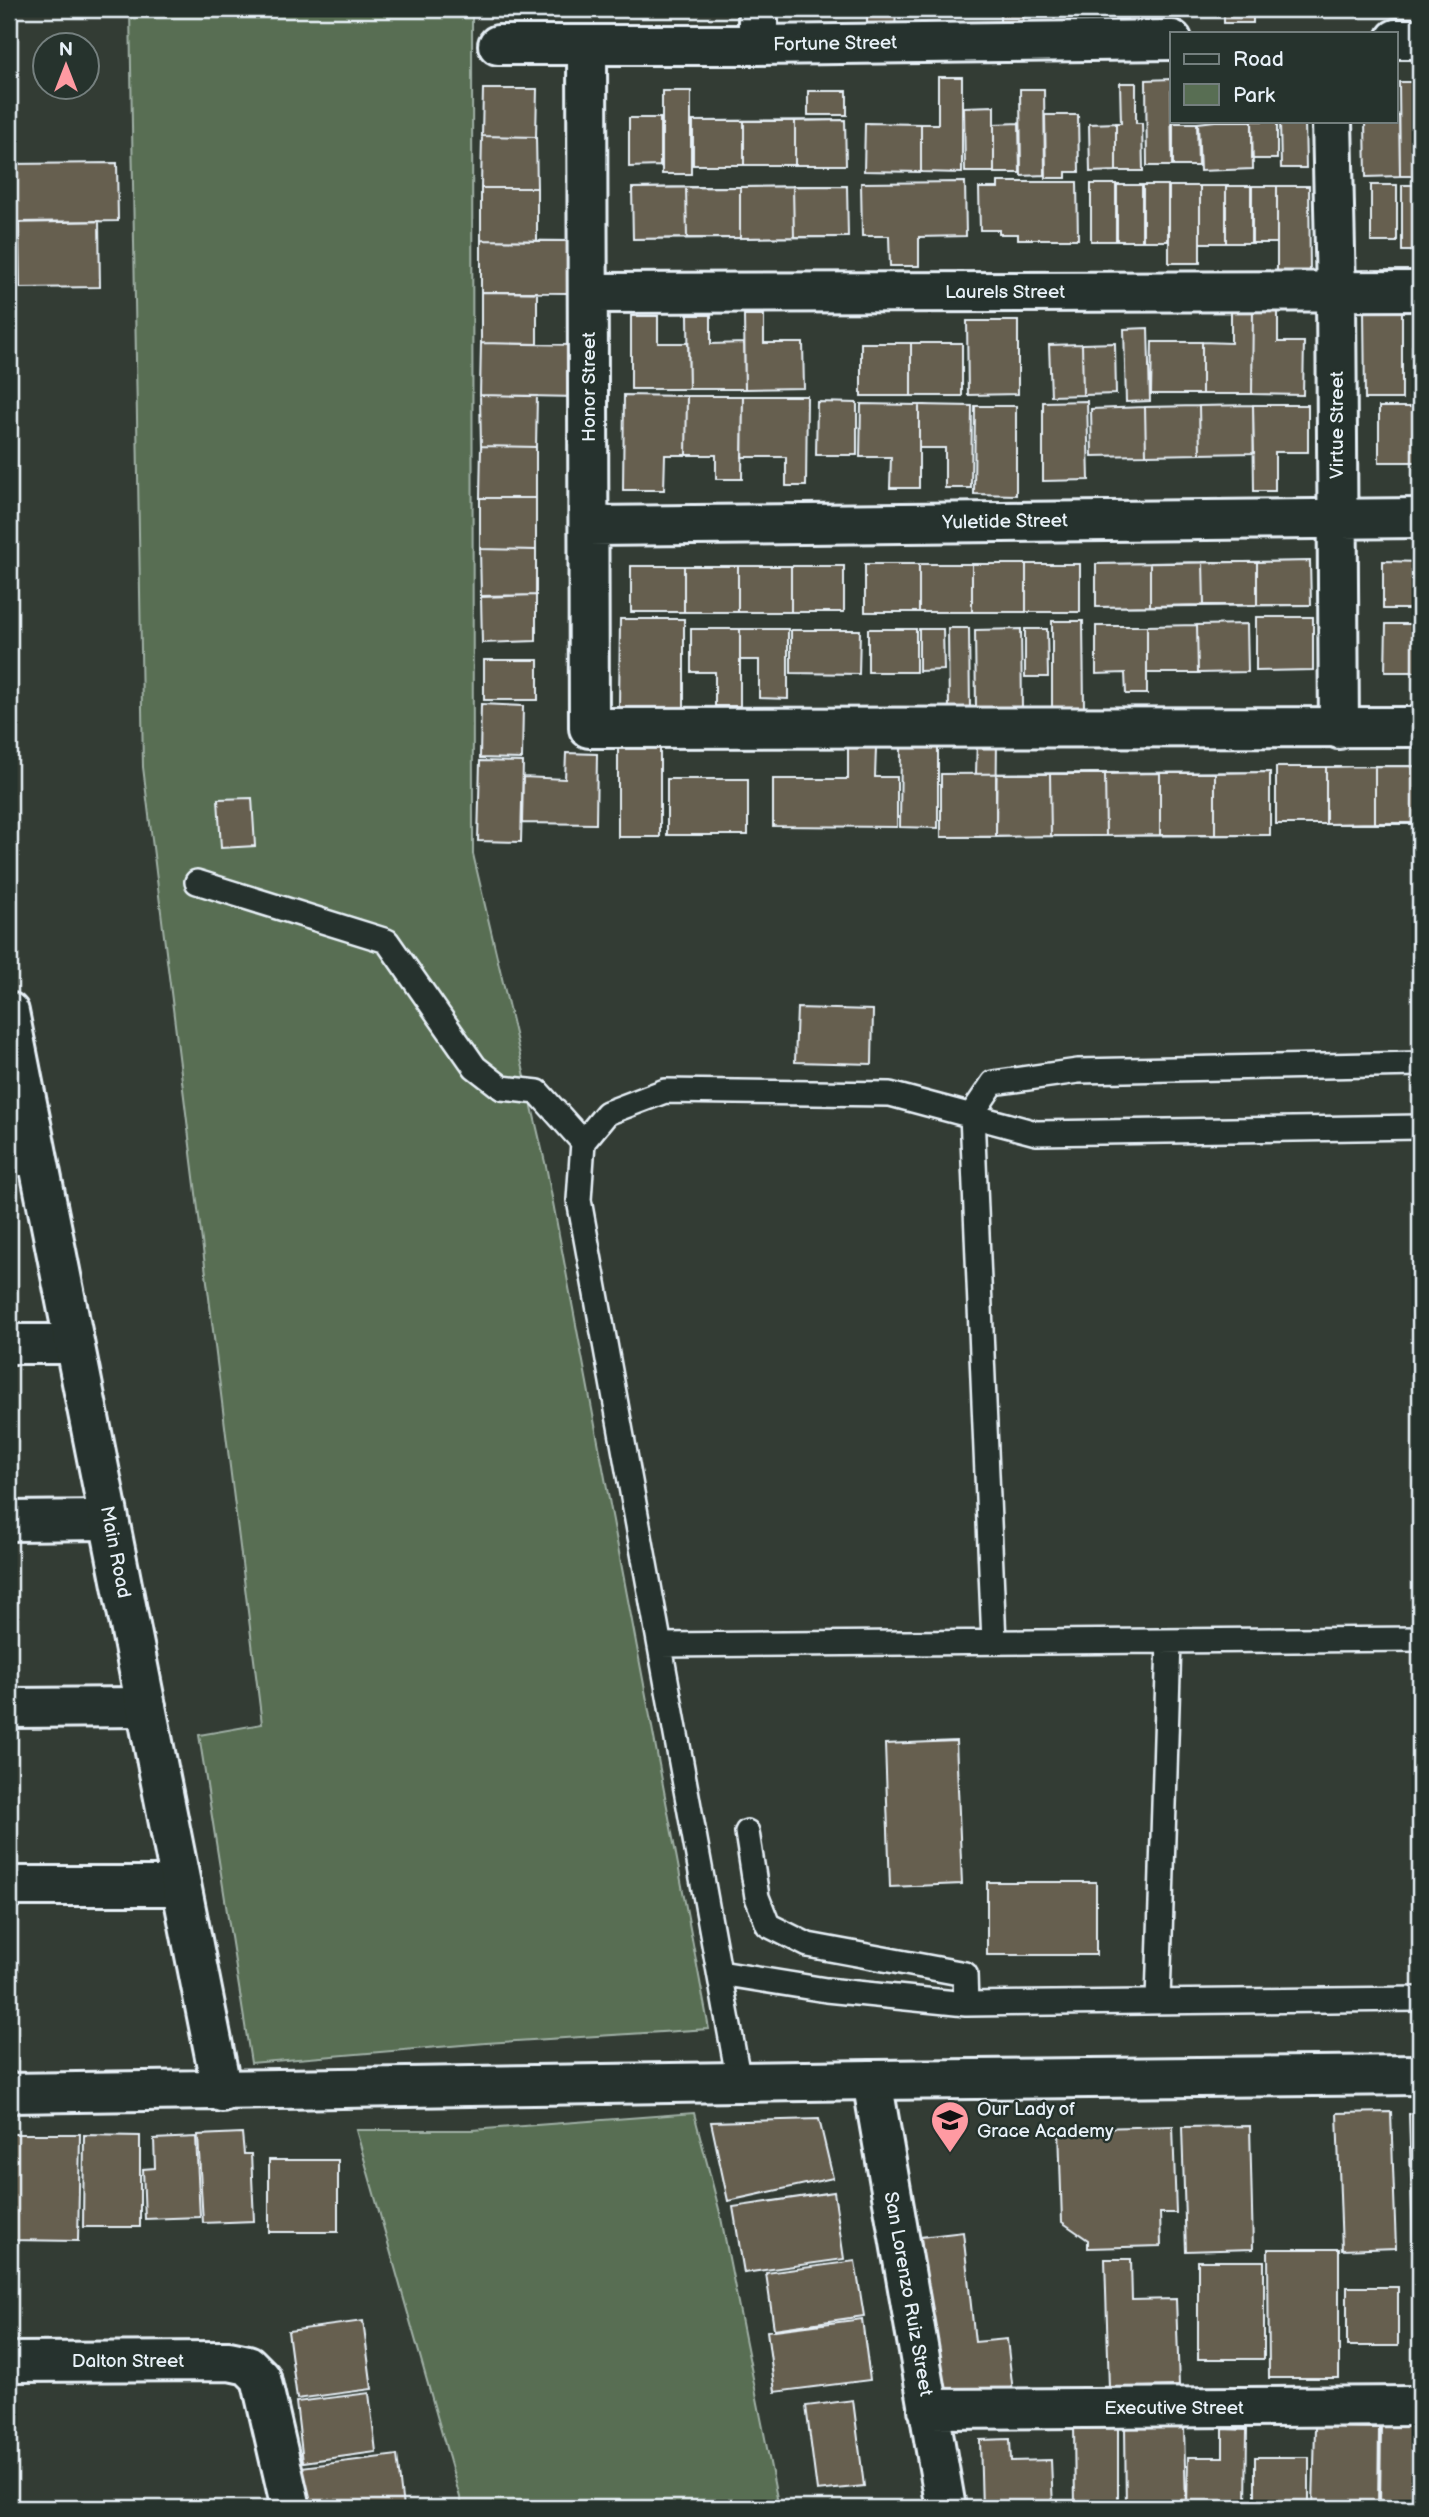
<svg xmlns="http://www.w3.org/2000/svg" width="1429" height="2517" font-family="'Balsamiq Sans',sans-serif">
<rect width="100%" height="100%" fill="#333c34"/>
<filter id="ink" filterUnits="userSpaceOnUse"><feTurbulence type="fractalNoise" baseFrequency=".0143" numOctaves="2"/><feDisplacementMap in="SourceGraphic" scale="14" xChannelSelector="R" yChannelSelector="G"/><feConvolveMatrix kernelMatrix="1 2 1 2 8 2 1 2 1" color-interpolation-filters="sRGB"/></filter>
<g filter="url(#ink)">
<path fill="#586e53" stroke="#a0b0a6" stroke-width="2" d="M130 9H472L473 854 547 1171 709 2029 486 2043 251 2063 199 1735 262 1724 143 767Z
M694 2113 720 2213 779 2508H463L356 2130H472Z"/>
<path fill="#665e50" stroke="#e8f1f8" stroke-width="2" d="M786 9H815V11L786 10Z
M867 9H896L895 33H867Z
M1000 9H1024L1023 26H1000Z
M1098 9H1127V19H1098Z
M1224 9H1253V23H1224Z
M938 77H962V173L921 172V124H938Z
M1171 79 1172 166H1147L1146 80Z
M1399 82H1420V176H1400Z
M1120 83H1136V123H1142L1143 171H1116V123H1121Z
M483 89H537L536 137 482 136Z
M1020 89H1044L1045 175 1021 176Z
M662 91H691V174H662Z
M808 91H847V115H808Z
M994 106V172H965L964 107Z
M1045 115H1078L1079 172H1066V178H1046Z
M1399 115 1400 176 1366 177 1365 121H1396V116Z
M629 118H660V166L629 167Z
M845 120 846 165H795V121Z
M845 120 846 165H693V121Z
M693 121H744V165H693Z
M744 121H795V165H744Z
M1215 121H1252L1253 169 1200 171 1198 123Z
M1252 121H1277V159H1252Z
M1280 121H1305L1306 168H1281Z
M865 123 921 124V172L864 171Z
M1019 123 1020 173H994V124Z
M1116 123V171L1090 172 1089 124Z
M1173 123H1197L1198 166H1173Z
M482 136 536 137 537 188H481Z
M117 163 118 221 9 223V164Z
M965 182 966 236 919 237V266H890L889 236H862L861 183Z
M998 182H1077L1078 239H1018V234H999V230H980L979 188H998Z
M1091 184H1116V241H1091Z
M1117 185H1142V241H1117Z
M1143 185H1168V241H1143Z
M1371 185H1397V242H1371Z
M1402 185H1420V251H1402Z
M793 186H847L848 237H794Z
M793 186 794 237 740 238V187Z
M847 186 848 237 633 239 632 188Z
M1169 186H1200V263H1169Z
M1200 186H1226V243H1200Z
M1226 186H1251V243H1226Z
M1252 186H1277V243H1252Z
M1277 186H1309L1310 273H1277Z
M686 187H740V238H687Z
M686 187 687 238 633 239 632 188Z
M481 188H537V241L481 240Z
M99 221 100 287 20 288 19 222Z
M481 240 569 241 567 293 481 292Z
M481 292H537V344L481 343Z
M1253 309 1252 394H1202V342L1231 343V310Z
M1253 309 1278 310V342H1304L1303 395 1252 394Z
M1364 309H1402V399H1365Z
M688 315H711V344L744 343 745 389H689Z
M744 315H764V343H803L804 388 745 389Z
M631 316H658V343H688L689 389H631Z
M967 321H1018V394L968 395Z
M1148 328 1150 401 1126 402 1124 329Z
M1152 342H1202V394H1151Z
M481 343 578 345 577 397 480 395Z
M861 343H911V396H861Z
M911 343H962V396H911Z
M1115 343 1116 394 1083 395 1082 344Z
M1115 343 1116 394 1051 396 1049 345Z
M1082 344 1083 395 1051 396 1049 345Z
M1412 346H1420V386H1412Z
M1412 346H1420V386H1412Z
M480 395 537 396 536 447 481 446Z
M624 395 687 396 686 455H665L664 490H623Z
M687 396H743L742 479H716V455H686Z
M743 396H807L806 486H786V457H742Z
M1087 401 1089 480 1043 481V402Z
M817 402 857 403V455H816Z
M861 404 972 406 971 488H945V448H919V488H890L891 457H860Z
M919 405 972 406 971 488H945V448H919Z
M1253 405H1308V452H1275V491H1254Z
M1253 405 1254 453 1200 454 1199 406Z
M975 406H1016V495L974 494Z
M1199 406 1200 454 1146 455 1145 407Z
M1145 407 1146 455 1092 456 1091 409Z
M1379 407H1420V462H1379Z
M481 446 536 447V498H480Z
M480 498H536V550L480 549Z
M480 549 536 550V595L481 596Z
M1310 561 1311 605H1257V562Z
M1310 561 1311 605 1096 607V564Z
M1383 561 1420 562V609H1383Z
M1383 561 1420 562V609H1383Z
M1203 562H1257V605H1204Z
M1203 562 1204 605 1150 606V563Z
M1150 563V606L1096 607V564Z
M865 564H919V612H865Z
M865 564H1080V612H865Z
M919 564H972V612H919Z
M972 564H1026V612H972Z
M1026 564H1080V612H1026Z
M631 566H684V612H631Z
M631 566H844V612H631Z
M684 566H738V612H684Z
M738 566H791V612H738Z
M791 566H844V612H791Z
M536 595V641L482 643 481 597Z
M1256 617H1313V670L1256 671Z
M620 619H684V709L619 708Z
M1052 621H1083L1084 709H1052Z
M1247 624 1248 672 1198 673 1197 625Z
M1386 624H1420V672H1385Z
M1386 624H1420V672H1385Z
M1197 625 1198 673H1147V626Z
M1096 626H1147V694H1126L1125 673 1096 674Z
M948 628H969L970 709H949Z
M691 629H740V706H715V672H691Z
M740 629H788V699L759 698V660H740Z
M868 629H916V672H868Z
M919 629H943L944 670 919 671Z
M1021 629 1022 708H976L975 630Z
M1025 629H1047L1048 677H1025Z
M791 630H860L859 674 791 673Z
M484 660H538V700H484Z
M481 704 523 706 522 759 480 758Z
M977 738H997L996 837H941V774H976Z
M618 745H660V837H618Z
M901 746H938V828L900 827Z
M848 748H876L875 777H897V827L773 826V779H848Z
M566 753 597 754 596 824 522 823 523 777 565 779Z
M480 761 523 762 521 842 478 841Z
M1375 766H1420V823H1375Z
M1375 766V823L1326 824V767Z
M1420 766V824H1276V767Z
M1276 767H1326V824H1276Z
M1270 772V835H1215V773Z
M1270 772V835L941 837V774Z
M1160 773H1215V835H1160Z
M1160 773V835L1106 836 1105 774Z
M996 774H1050L1051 836 996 837Z
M1050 774H1105L1106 836H1051Z
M667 779H748V835H667Z
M252 798 255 846 221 848 218 799Z
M797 1008 873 1010 872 1064 795 1062Z
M956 1741 962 1884 890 1887 885 1744Z
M987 1882H1096V1955H987Z
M1391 2112 1396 2248 1342 2250 1337 2113Z
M1409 2114H1420V2245H1413Z
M819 2119 833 2178 728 2201 711 2122Z
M1173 2126 1176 2213H1160L1161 2246 1088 2248V2240L1062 2222 1059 2129Z
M1250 2126 1253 2249 1186 2251 1182 2127Z
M242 2133 244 2154H251L254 2221 203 2223 198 2135Z
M11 2134H80L78 2241 10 2240Z
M84 2135 140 2136V2227H83Z
M196 2137 200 2217 145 2219 143 2169 155 2168 154 2139Z
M269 2160H338V2232H269Z
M834 2192 844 2259 744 2273 733 2207Z
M963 2232 975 2342 1007 2339 1013 2392 957 2398 937 2382 921 2237Z
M1268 2249H1339V2378H1269Z
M1105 2259H1131L1132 2300 1176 2299 1179 2386 1109 2388Z
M855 2261 864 2316 774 2329 766 2273Z
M1198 2261H1264V2359H1198Z
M1416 2268H1420V2365H1416Z
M1347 2287H1398V2346H1347Z
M862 2319 870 2380 775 2392 767 2331Z
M363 2321 372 2389 297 2399 288 2331Z
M369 2393 376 2452 303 2462 296 2402Z
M853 2400 864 2486 817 2491 806 2406Z
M1381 2423 1420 2424V2508H1380Z
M1074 2424H1118V2508H1075Z
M1184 2426 1186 2508H1126L1125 2427Z
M1315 2427 1379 2428 1378 2508H1313Z
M1223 2429 1247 2430 1246 2508H1187L1188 2457H1223Z
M1010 2439 1011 2461 1051 2460 1053 2508H982L980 2440Z
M397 2455 403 2508H306L301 2467Z
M1255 2457H1309V2508H1255Z"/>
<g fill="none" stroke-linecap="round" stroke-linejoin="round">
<defs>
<path id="service" d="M197 882 387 941 475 1067 502 1088 538 1092 583 1142
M994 1642 972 1114 993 1083 1078 1071 1420 1064
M660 1645 1420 1639
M747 1832 757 1897 768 1925 808 1945 965 1974 966 2004
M720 1973 826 1990 966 2004 1420 1999
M1158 2001 1169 1641
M739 2082 579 1200 583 1142 607 1113 665 1091 890 1094 1036 1133 1420 1127"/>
<path id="minor" d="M758 9V45
M1396 39H1420
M498 45H758L1172 40
M587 45 589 728 1420 727
M1332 121 1336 292 1339 729
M589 293 1420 291
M589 526 1420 518
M9 1156H37
M9 1344H74
M9 1521 108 1520
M9 1708 146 1707
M9 1886H181
M872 2080 946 2508
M9 2362 229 2361 248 2365 261 2378 291 2508
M928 2409 1420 2406"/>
<path id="tertiary" d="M9 1012 222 2092
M9 2093 872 2080 1420 2075"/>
</defs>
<use href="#service" stroke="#e8f1f8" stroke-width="28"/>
<use href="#minor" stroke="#e8f1f8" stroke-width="44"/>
<use href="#tertiary" stroke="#e8f1f8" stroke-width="44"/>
<use href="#service" stroke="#26332d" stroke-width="23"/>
<use href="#minor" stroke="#26332d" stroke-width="38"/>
<use href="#tertiary" stroke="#26332d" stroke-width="38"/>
</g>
</g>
<defs>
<symbol id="school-pin" viewBox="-11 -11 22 30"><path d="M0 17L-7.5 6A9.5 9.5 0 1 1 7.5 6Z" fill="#ff9aa2" stroke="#26332d"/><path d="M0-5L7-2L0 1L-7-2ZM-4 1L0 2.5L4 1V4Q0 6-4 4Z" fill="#111"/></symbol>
</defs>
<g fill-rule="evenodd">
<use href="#school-pin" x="928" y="2098" width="44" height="60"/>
</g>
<g text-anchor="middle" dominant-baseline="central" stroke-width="5" stroke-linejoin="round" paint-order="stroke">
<g font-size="19" fill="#e8f1f8" stroke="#26332d">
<text transform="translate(835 44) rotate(-1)">Fortune Street</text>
<text x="1005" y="292">Laurels Street</text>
<text transform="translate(589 387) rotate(-90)">Honor Street</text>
<text transform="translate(1337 425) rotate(-90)">Virtue Street</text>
<text transform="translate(1005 522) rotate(-1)">Yuletide Street</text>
<text transform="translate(115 1552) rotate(79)">Main Road</text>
<text transform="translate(908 2294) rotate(80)">San Lorenzo Ruiz Street</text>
<text x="128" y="2361">Dalton Street</text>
<text x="1174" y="2408">Executive Street</text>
</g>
<g font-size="19" fill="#e8f1f8" stroke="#26332d" text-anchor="start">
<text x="977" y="2109">Our Lady of<tspan x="977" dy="22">Grace Academy</tspan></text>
</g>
</g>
<rect width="1429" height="2517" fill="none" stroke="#26332d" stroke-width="35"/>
<rect x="18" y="18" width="1394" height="2482" fill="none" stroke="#e8f1f8" stroke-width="2.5" filter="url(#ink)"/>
<rect x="1170" y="32" width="228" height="91" fill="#26332d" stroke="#747f7e" stroke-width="2"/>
<rect x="1184" y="54" width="35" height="10" fill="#26332d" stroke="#747f7e" stroke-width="2"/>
<text x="1233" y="66" font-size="21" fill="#e8f1f8">Road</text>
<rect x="1184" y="84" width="35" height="21" fill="#586e53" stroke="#747f7e" stroke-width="2"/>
<text x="1233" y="102" font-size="21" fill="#e8f1f8">Park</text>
<g transform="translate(66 66)"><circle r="33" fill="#26332d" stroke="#747f7e" stroke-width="2"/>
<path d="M0-5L12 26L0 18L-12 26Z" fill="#ff9aa2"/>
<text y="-10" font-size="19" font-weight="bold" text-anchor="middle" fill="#e8f1f8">N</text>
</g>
</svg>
